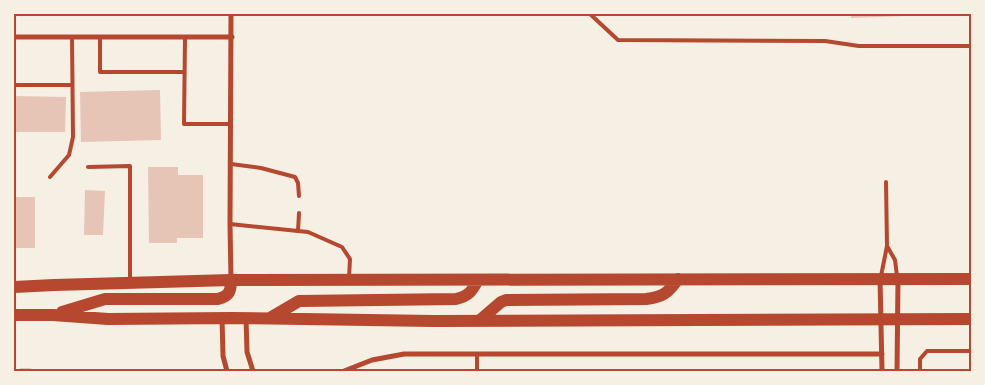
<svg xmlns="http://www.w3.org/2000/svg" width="985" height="385" font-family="Montserrat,sans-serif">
<rect width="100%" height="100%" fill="#f6efe4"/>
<path fill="#e6c5b7" d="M722 14H751V16L722 15Z
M851 14H936V15L851 18Z
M160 90 161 140 81 142 80 92Z
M14 96 66 97 65 132H14Z
M148 167H178V175H203V238H177V243H149Z
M85 190 105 191 103 235H84Z
M14 197H35V248H14Z
M20 368H30L36 371H20Z"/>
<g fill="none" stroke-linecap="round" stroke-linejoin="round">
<path stroke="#b5482f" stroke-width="4" d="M590 14 618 40 825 41 859 46H971
M100 37V72H184
M185 37 184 124H231
M14 85H72
M231 164 261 168 295 177 298 183 299 196
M88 167 130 166V281
M50 177 69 155 73 137 72 37
M230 224 308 232 342 247 350 259 349 278
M298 231 299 213
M887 246 895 260 897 276
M881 276 887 246 886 182
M477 354V371
M920 371V359L927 351H971"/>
<path stroke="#b5482f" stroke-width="5" d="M14 37H232
M880 279 882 371
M231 280 230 224 231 14
M222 318 223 356 227 371
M246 318 247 352 253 371
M344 371 372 360 404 354H882
M897 371 898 279"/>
<path stroke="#b5482f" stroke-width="12" d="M14 287 54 285 231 280 971 279
M62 312 105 299H218C229 296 231 292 231 280
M14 315H53L108 319 232 318 434 321 971 319
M270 318 299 301 456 299C469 296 472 291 478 280
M479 321 501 302 506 300 646 299C663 297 668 293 678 279"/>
</g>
<rect width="985" height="385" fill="none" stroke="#f6efe4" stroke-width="30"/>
<rect x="15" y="15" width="955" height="355" fill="none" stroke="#b5482f" stroke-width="2"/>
</svg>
